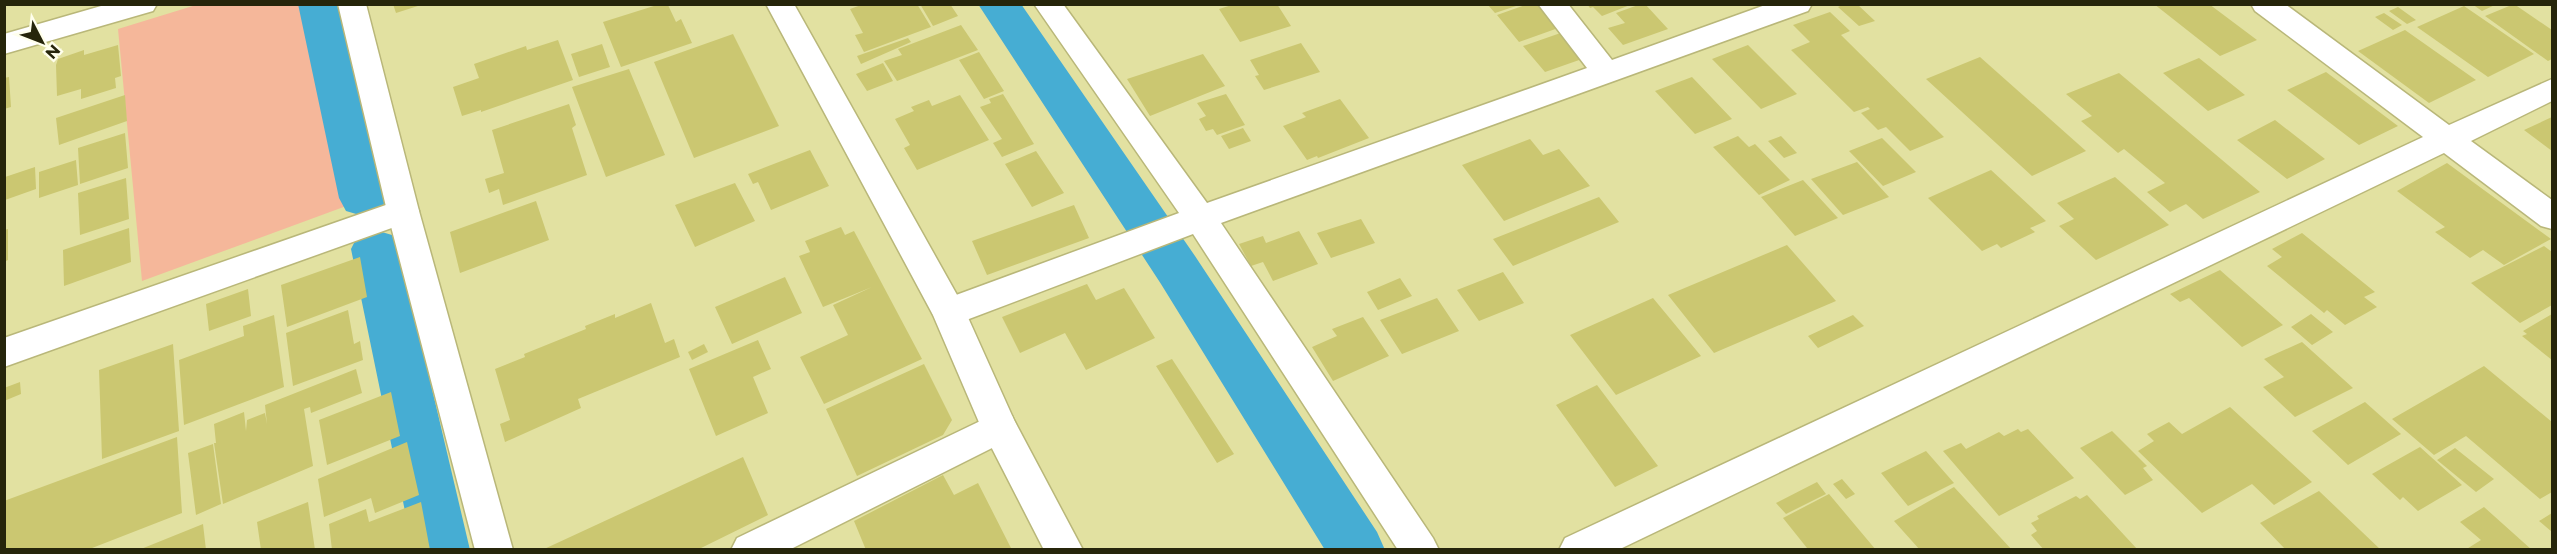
<svg xmlns="http://www.w3.org/2000/svg" width="2557" height="554" font-family="Montserrat,sans-serif">
<rect width="100%" height="100%" fill="#e2e1a1"/>
<path fill="#f5b79a" d="M196 5H310L349 205 142 281 118 29Z"/>
<g fill="none" stroke-linecap="round" stroke-linejoin="round">
<path fill="#46add3" fill-rule="evenodd" d="M298 4H340L387 198 380 211 363 216 346 211 339 198Z
M978 4H1021L1195 256 1377 532 1385 550H1325L1161 284Z
M375 230 392 235 399 249 470 550H413L351 249 358 235Z"/>
</g>
<path fill="#cbc771" d="M393 4H421V5L396 13Z
M864 4H917L931 27 864 52 855 35 863 33 850 9Z
M920 4H950L958 16 933 26Z
M1235 4H1277L1291 26 1240 42 1219 9Z
M1487 4H1519V5L1495 13Z
M1528 4H1541L1561 27 1519 42 1497 15Z
M1587 4H1630V5L1602 16 1593 7 1590 8Z
M1641 4H1645L1668 29 1623 45 1608 28 1625 23 1616 13Z
M1844 4H1857L1875 21 1859 26 1838 7Z
M2154 4H2209L2257 40 2220 56Z
M2472 4H2497L2482 11Z
M2514 4 2552 30V59L2548 61 2485 16Z
M657 5H668L676 22 681 19 692 43 621 67 603 22Z
M2464 6 2534 54 2488 77 2417 27Z
M2398 7 2416 20 2407 24 2389 11Z
M1830 12 1850 31 1841 35 1944 137 1910 151 1886 127 1878 130 1861 113 1870 109 1868 107 1854 112 1791 50 1810 42 1793 25Z
M2384 13 2402 25 2393 30 2375 17Z
M961 25 978 50 897 81 884 61 902 55 898 49Z
M1572 29 1582 59 1545 72 1523 46Z
M2405 30 2476 80 2429 103 2358 51Z
M733 34 779 126 694 158 654 62Z
M908 38 911 42 861 64 857 56Z
M558 40 573 80 481 112V110L462 116 453 87 479 78 474 64 526 46 527 50Z
M1301 43 1320 72 1264 90 1255 76 1259 75 1250 60Z
M602 44 610 67 579 77 571 54Z
M118 45 121 76 115 78 116 88 81 99V89L57 96 56 65 58 59 84 50V55Z
M1748 45 1797 94 1761 109 1712 59Z
M979 52 1004 91 984 99 959 60Z
M1203 54 1225 86 1150 116 1127 79Z
M1980 57 2086 151 2032 176 1926 79Z
M2199 58 2245 95 2208 111 2163 73Z
M883 63 893 81 867 91 856 74Z
M629 69 665 155 606 177 572 87Z
M2326 72 2398 126 2359 145 2287 90Z
M2119 73 2260 192 2203 219 2186 204 2170 212 2147 192 2165 183 2124 149 2118 153 2081 121 2092 116 2066 94Z
M9 77 11 107 4 109V78Z
M1692 77 1732 119 1695 134 1655 91Z
M1003 94 1034 144 1002 157 993 143 1002 139 980 107 991 103 989 99Z
M1226 94 1245 125 1217 135 1213 129 1206 131 1199 119 1206 116 1197 103Z
M125 95 127 121 59 145 56 118Z
M960 95 989 140 917 170 904 148 910 145 895 119 914 111 911 107 929 100 932 106Z
M1340 99 1369 138 1318 158 1317 156 1307 160 1283 126 1306 117 1302 113Z
M569 104 576 125 572 128 587 175 503 205 499 189 489 193 485 179 504 173 492 130Z
M2552 117V151L2524 130Z
M2275 120 2325 159 2287 179 2237 140Z
M1243 128 1251 141 1229 149 1221 136Z
M125 133 128 168 80 184 78 148Z
M1738 136 1749 147 1755 144 1790 180 1759 195 1713 147Z
M1781 136 1797 153 1784 158 1768 141Z
M1882 138 1916 172 1883 186 1849 151Z
M1530 139 1543 155 1559 149 1590 186 1504 221 1462 165Z
M810 150 829 186 771 210 758 182 753 184 748 174Z
M1036 151 1064 193 1032 207 1005 164Z
M76 160 78 185 39 198V172Z
M1857 162 1889 197 1843 215 1811 179Z
M2447 163 2551 239 2504 265 2483 250 2470 258 2435 232 2445 227 2397 191Z
M35 167 36 189 5 200V177Z
M1991 170 2046 221 2030 228 2035 232 2001 248 1997 244 1982 251 1928 198Z
M2115 177 2169 225 2096 260 2059 226 2074 219 2057 203Z
M126 178 129 219 80 235 78 193Z
M1803 180 1838 218 1795 236 1761 197Z
M735 183 755 221 695 247 675 205Z
M1599 197 1619 222 1513 266 1493 239Z
M536 201 549 240 460 273 450 232Z
M1074 205 1089 238 987 275 972 241Z
M1361 219 1375 243 1331 258 1317 233Z
M841 227 845 235 854 231 922 359 824 404 800 357 848 335 833 305 872 287 823 307 799 256 810 252 805 241Z
M129 228 131 262 64 286 63 250Z
M8 229V260L4 262V230Z
M1299 231 1318 264 1273 281 1263 262 1251 266 1239 244 1263 236 1266 243Z
M2302 233 2375 292 2364 297 2377 307 2345 325 2327 310 2324 313 2267 266 2282 257 2272 249Z
M1787 245 1836 301 1714 353 1668 295Z
M2544 246 2552 252V305L2520 323 2471 283Z
M360 257 367 297 287 327 281 285Z
M2220 270 2229 278 2283 325 2242 347 2189 298 2180 302 2170 294Z
M1503 272 1524 303 1479 321 1457 290Z
M785 277 802 313 732 344 715 307Z
M1400 278 1412 296 1378 310 1367 292Z
M1087 284 1096 300 1124 288 1155 338 1086 370 1065 333 1020 353 1002 317Z
M248 289 251 316 209 331 206 304Z
M1437 298 1459 331 1402 354 1380 320Z
M1653 298 1701 356 1616 395 1570 335Z
M651 303 665 343 674 339 680 357 578 399 581 408 505 442 500 424 510 420 495 369 525 357 524 354 586 329 585 326 615 314V318Z
M348 310 354 344 360 341 363 360 293 386 286 333Z
M2311 314 2333 332 2312 345 2291 327Z
M2552 314V360L2522 336 2527 334 2523 331Z
M274 315 284 387 184 425 179 360 244 336 243 326Z
M1853 315 1864 326 1818 348 1808 336Z
M1363 317 1389 356 1333 381 1312 347 1337 336 1332 329Z
M758 340 771 369 753 377 768 413 716 436 689 369Z
M2302 342 2353 388 2295 417 2263 387 2284 377 2264 359Z
M173 344 179 431 102 459 99 370Z
M704 344 708 352 692 360 688 352Z
M1172 359 1234 454 1217 463 1156 366Z
M924 364 952 420 943 435 857 476 826 409Z
M2484 366 2552 422V492L2540 499 2466 436 2434 455 2392 419Z
M356 369 362 393 311 413 310 407 304 409 313 466 223 504 214 443H216L214 424 244 412 246 431 247 420 265 413 267 424 265 405Z
M20 382 21 394 4 401V388Z
M1597 385 1658 466 1615 487 1556 405Z
M391 392 400 436 327 465 319 420Z
M2365 402 2401 434 2348 465 2312 431Z
M2230 407 2312 482 2274 505 2252 484 2202 513 2138 451 2154 441 2147 434 2169 422 2182 434Z
M2018 429 2021 432 2028 429 2074 478 1999 516 1943 451 1961 443 1966 449 1999 432 2004 436Z
M2112 431 2147 466 2143 468 2153 480 2125 495 2080 448Z
M177 437 182 513 87 550H4V501Z
M407 442 419 495 375 513 371 498 324 517 318 479Z
M213 444 221 504 196 515 188 453Z
M2420 447 2462 485 2418 511 2403 497 2400 500 2372 474Z
M2455 448 2494 479 2476 492 2437 460Z
M1926 451 1954 483 1908 506 1881 473Z
M743 457 768 515 697 550H542Z
M943 475 954 495 978 483 1012 550H866L854 521Z
M1842 479 1855 494 1846 499 1833 484Z
M1817 482 1826 494 1786 514 1776 503Z
M1954 487 2012 550H1920L1894 521Z
M2319 491 2381 550H2286L2260 523Z
M1829 494 1876 550H1804L1807 548 1783 518Z
M2087 495 2138 550H2044L2031 535 2037 531 2031 523 2039 519 2037 516 2076 496 2080 499Z
M308 502 315 550H261L257 522Z
M421 502 430 550H332L329 524 366 509 369 522Z
M2484 507 2532 550H2465L2481 540 2460 522Z
M2552 513V532L2539 521Z
M203 524 206 550H141V549Z"/>
<g fill="none" stroke-linecap="round" stroke-linejoin="round">
<defs>
<path id="minor" d="M108 4H157L153 11 4 54V34Z
M1034 4H1063L1207 203 1587 68 1538 4H1568L1612 60 1768 4H1812L1808 11 1221 223 1433 538 1439 550H1398L1193 234 961 322 949 326 937 322 932 312 937 302 1179 213Z
M2251 4H2285L2449 125 2552 79V101L2471 141 2552 200V229L2541 226 2444 153 1618 550H1559L1565 538 2423 137 2255 11Z
M403 199 414 202 419 211 414 220 4 367V338Z
M999 412 1012 416 1017 427 1012 438 789 550H731L737 538Z"/>
<path id="tertiary" d="M338 4H366L419 211 513 550H475L387 211Z
M766 4H794L961 302 1014 420 1083 550H1044L981 427 933 315Z"/>
</defs>
<use href="#minor" stroke="#b9b779" stroke-width="3"/>
<use href="#tertiary" stroke="#b9b779" stroke-width="3"/>
<use href="#minor" fill="#fff" fill-rule="evenodd"/>
<use href="#tertiary" fill="#fff" fill-rule="evenodd"/>
</g>
<rect width="2557" height="554" fill="none" stroke="#26250b" stroke-width="12"/>
<g transform="translate(42 42) rotate(132)" stroke="#ffffec" stroke-width="4.5" paint-order="stroke">
<path d="M0-4.5L10 22L0 15L-10 22Z" fill="#26250b"/>
<text y="-9" font-size="16" font-weight="bold" text-anchor="middle" fill="#26250b">N</text>
</g>
</svg>
